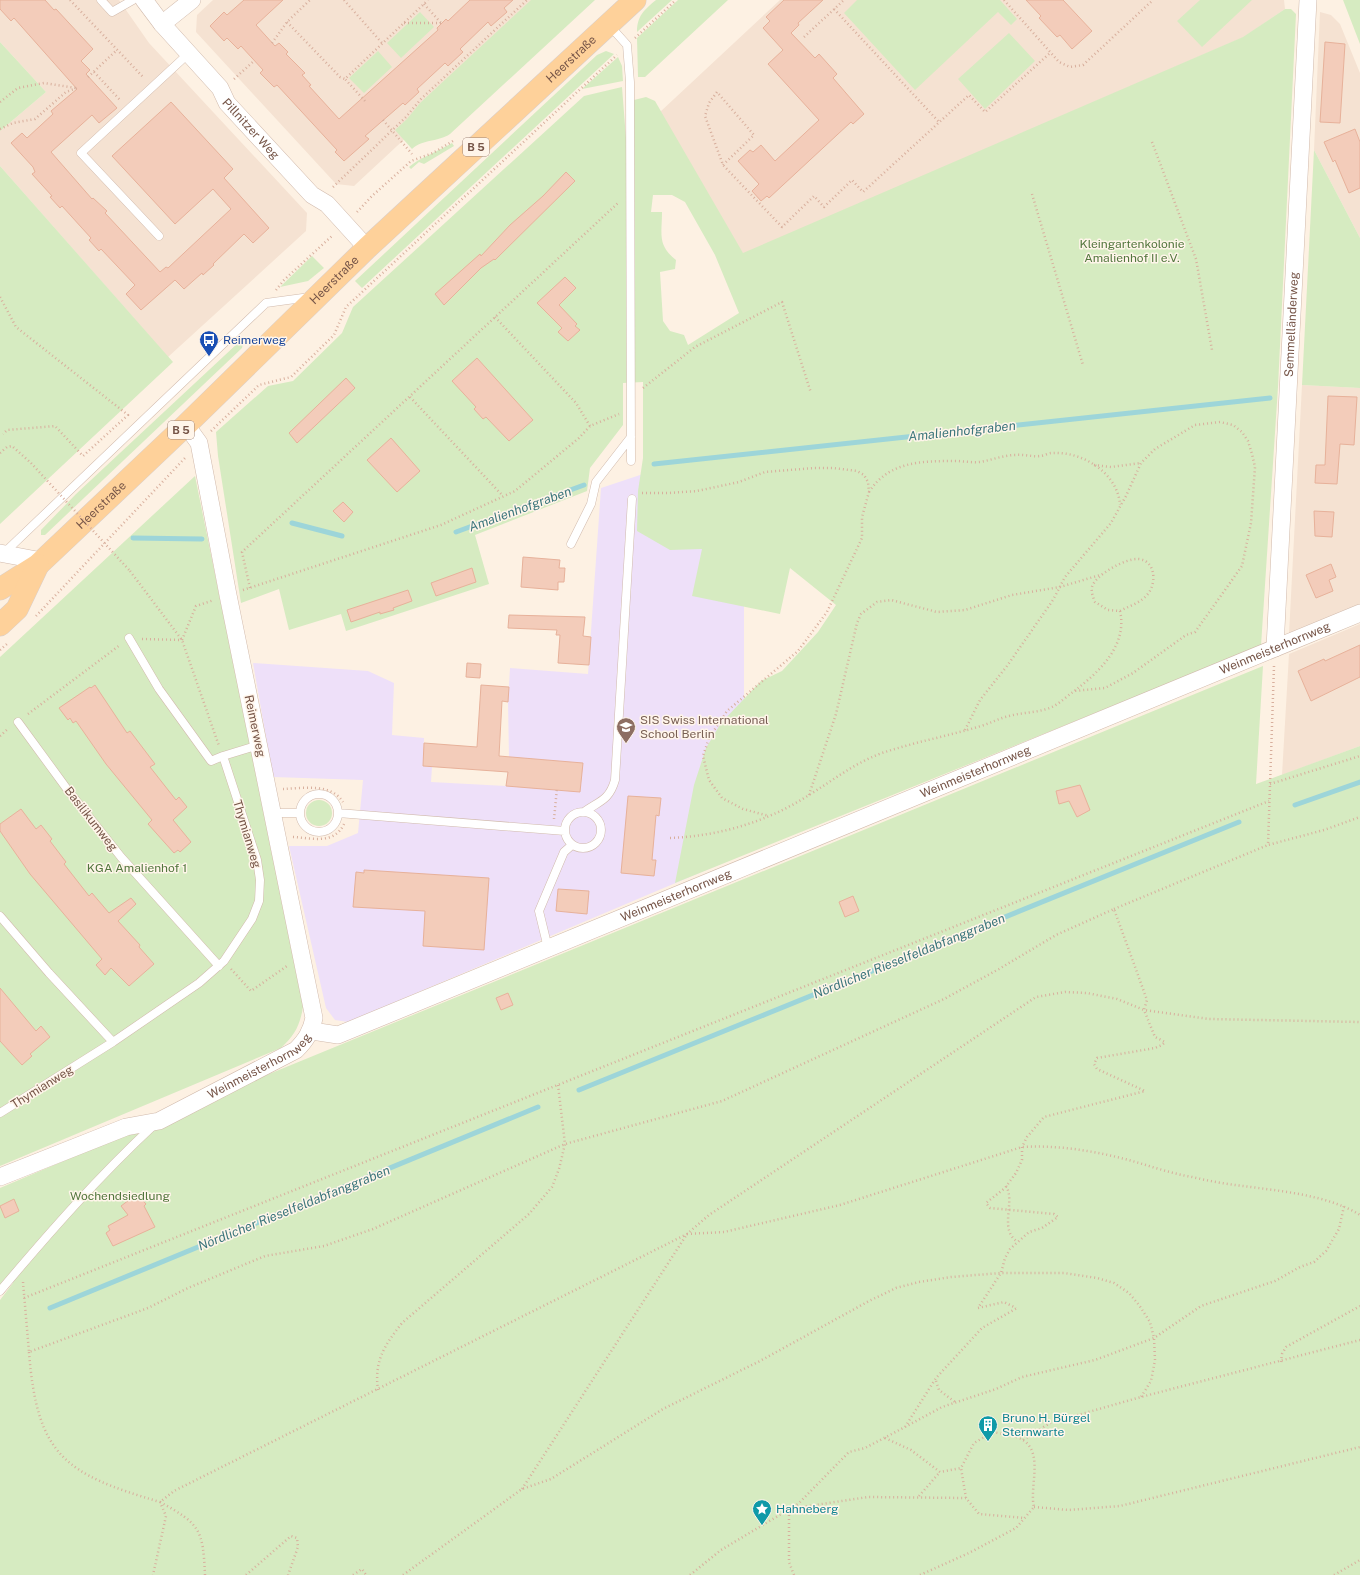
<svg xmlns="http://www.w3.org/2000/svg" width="1360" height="1575" font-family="'Public Sans',sans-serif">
<rect width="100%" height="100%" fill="#fdf1e3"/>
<path fill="#f5e2d2" d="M0 0H119L149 43 307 213 306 231 168 357 0 166V131L46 92 0 42Z
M213 0H554L354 186 336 184 196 32 197 15Z
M780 0H1284L1285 9 1244 37 743 254 660 112Z
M1320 12 1331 15 1340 24 1360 73V238L1314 150Z
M1302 385 1360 388V604L1289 634Z
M1360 624V746L1282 775 1289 654Z"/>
<path fill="#eee0f9" d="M744 461V854L348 1022 335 1020 326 1008 289 846H327L358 833 363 780 273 777 253 663 368 671 394 683 392 735 424 738 423 766 432 767 431 782 506 786 509 757 508 702 510 668 588 674 601 488 640 475Z"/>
<path fill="#d6ebc1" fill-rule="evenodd" d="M531 0H595L450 134C438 142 423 139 412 149L395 130 407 119 420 103Z
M656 0H672L637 32C637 16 644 10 656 0Z
M678 0H728L645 77H638L637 38Z
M857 0H1000L1017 19 1011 25 998 12 915 90 844 13Z
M1200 0H1252L1202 47 1177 21Z
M1343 0H1360V44Z
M1285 9H1291L1296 14 1278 387 1261 646 675 883 694 785 706 748 721 723 761 681 782 671 818 632 836 605 790 568 780 614 692 596 702 549 670 550 637 531 638 491 643 458V382L623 383V425L590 468 587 491 475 535 489 584 346 631 341 614 289 630 279 589 241 603 218 456 216 432 268 386 293 381 342 333 353 307 584 96 622 87 630 190 634 100 646 97 655 101 743 253 1243 37ZM653 195H672L685 202 715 255 739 313 688 345 684 335 670 331 663 321 660 272 675 269 676 260C657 245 662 234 662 212H651Z
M420 12 434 27 401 58 387 43Z
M1009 33 1035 61 985 109 958 79Z
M0 42 46 92 0 131Z
M378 51 392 67 364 93 349 78Z
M606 51 614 54 362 288 355 281 597 55Z
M618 57 622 66 623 81 582 89Z
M452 143 454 146 424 164 419 162 411 169 409 167C419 158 439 151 452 143Z
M1314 150 1360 238V388L1302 385Z
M0 166 173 362 0 524Z
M312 256 324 268 308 281 280 287Z
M239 342 243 343 242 348 45 535H41V530L76 494Z
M195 476 303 1007C300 1025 295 1035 281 1048L0 1166V657Z
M1263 666 1256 784 1360 746V1575H0V1300L13 1283 0 1289V1188L257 1079Z
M306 813a13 13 0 1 1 26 0a13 13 0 1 1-26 0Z"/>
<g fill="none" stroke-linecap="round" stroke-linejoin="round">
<path stroke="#9dd5d9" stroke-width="5" d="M654 464 1270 398
M292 523 342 536
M456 532 584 485
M133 538 202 539
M1295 805 1360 782
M579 1090 1239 822
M50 1308 538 1107"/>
</g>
<path fill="#f3ccba" stroke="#e7b19a" d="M0 0H45L54 10 56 9 93 49 81 61 90 70 86 74 117 108 99 123 92 115 51 152 92 199 93 198 107 211 105 213 160 272 166 267 168 268 231 209 213 189 175 224 112 156 171 102 233 169 224 178 269 228 253 243 244 234 213 264 214 265 203 275 202 273 184 289 175 280 141 310 126 294 135 285 101 249 99 251 89 240 91 238 62 206 60 208 50 197 52 196 32 174 35 172 33 167 11 143 22 133 27 138 53 114 51 111 77 89 14 18 11 21 0 9Z
M244 0H283L256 25 275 46 279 43 288 52 286 54 305 73 302 75 311 85 309 86 339 119 438 30 437 28 446 19 448 21 470 0H513L504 8 507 12 491 26 488 22 460 49 463 52 448 66 445 63 417 89 419 92 405 105 403 103 365 136 369 139 344 161 335 152 337 150 277 85 274 87 260 73 263 70 241 46 238 49 227 38 224 41 210 26 224 12 227 15Z
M784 0H823L798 23 799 25 791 33 815 58 819 54 837 74 833 78 864 114 853 124 851 122 769 198 767 196 761 201 752 191 759 184 738 161 750 150 753 152 761 145 775 161 819 120 768 64 783 50 763 28 770 21 766 17Z
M1026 0H1063L1092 31 1072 49 1060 35 1057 37 1039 18 1041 16Z
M1325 42 1345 44 1340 123 1320 122Z
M1355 129 1360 142V188L1349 193 1335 160 1333 162 1324 142Z
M566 172 575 181 495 260 494 259 481 268 444 305 435 294 480 254 481 256 510 225 543 196Z
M565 277 576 288 559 305 577 324 575 326 580 330 568 341 558 332 562 328 537 303Z
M477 358 533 420 509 441 486 417 483 419 474 409 476 407 452 381Z
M346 378 355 388 297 443 289 433Z
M1328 396 1357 397 1354 445 1340 444 1337 484 1315 483 1316 465H1325Z
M391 438 420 471 397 492 367 460Z
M343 502 353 512 344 522 333 511Z
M1314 511 1334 512 1332 537 1315 536Z
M523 557 560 560 559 568H565L564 582H558V590L521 587Z
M1331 564 1336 577 1329 580 1333 591 1316 598 1306 575Z
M472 568 476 582 436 596 431 583Z
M408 590 412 601 393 608 394 610 380 614V612L351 622 347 610Z
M509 615 585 617 583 636 591 637 589 665 558 663 560 635H556L557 630 508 628Z
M1360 645V677L1311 701 1298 671 1324 659 1325 661Z
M467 663 481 664 480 678 466 677Z
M95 685 127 733 130 731 155 764 150 767 176 800 179 797 187 807 173 820 191 842 180 852 178 850 174 853 148 824 152 820 106 764 76 721 73 723 70 718 68 720 59 708 90 687 91 688Z
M481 685 509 687 508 702 502 701 499 756 583 763 580 792 506 786 508 772 423 766 424 743 477 747Z
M1080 785 1090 810 1077 817 1069 801 1059 804 1056 791Z
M628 796 661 798 659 816 656 815 652 860H656L654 876 621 873Z
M21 809 36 829 41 825 52 839 50 841 66 862 64 864 89 896 92 893 109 913 131 898 136 904 118 921 140 945 139 947 154 964 129 986 111 968 105 975 96 965 102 959 30 874 0 831V824Z
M364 870 489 878 484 950 423 946 425 911 353 907 356 872 364 873Z
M558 889 589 891 587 914 556 911Z
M853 896 859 911 845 917 839 902Z
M0 988 36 1031 41 1026 50 1037 30 1054 32 1056 22 1065 0 1041Z
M508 993 513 1005 501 1010 496 998Z
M137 1194 146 1204 144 1206 155 1227 113 1246 106 1233 110 1230 108 1226 128 1215 121 1206Z
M14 1199 19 1211 5 1218 0 1206Z"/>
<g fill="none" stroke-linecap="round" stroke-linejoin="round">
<defs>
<path id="lane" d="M101 0 112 12 133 0
M609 25 627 45 630 82 631 461
M159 236 81 153 188 54
M571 544 591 504 596 482 631 437
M4 553 266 303 310 297
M18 722 67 789 121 857 219 966
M223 756 259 745
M300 813a19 19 0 1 1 38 0a19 19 0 1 1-38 0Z
M584 812C599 801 609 801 615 780L632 499
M565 830a18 18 0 1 1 36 0a18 18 0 1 1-36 0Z
M273 813H300
M338 813 565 831
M0 916 49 973 113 1042
M548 948 539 911 564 852 572 845
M0 1113 113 1042 199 983 224 961 252 919 259 901 260 880 257 860 223 756 211 761 159 689 129 638
M0 1291C49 1233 98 1177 154 1125"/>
<g id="street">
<path id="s1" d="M144 0 162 24 220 88 227 103 312 195 327 204 367 248"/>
<path d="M162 24 192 0"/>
<path d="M0 553 42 561"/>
<path id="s2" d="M1275 648 1308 0"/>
<path id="s3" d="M312 1031 338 1035 1360 613"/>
<path id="s4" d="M0 1177 126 1127 159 1121 296 1050C306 1040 311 1032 314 1018L228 595 199 443 186 425"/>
</g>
<g id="primary">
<path id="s5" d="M0 589 38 565 186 425 367 248 635 0"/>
<path d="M0 625 17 609 38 565"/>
</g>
</defs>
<use href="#lane" stroke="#d1baac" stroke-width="9"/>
<use href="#street" stroke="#d1baac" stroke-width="18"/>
<use href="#primary" stroke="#d9cfcc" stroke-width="23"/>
<path stroke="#d8af9d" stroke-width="2.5" stroke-dasharray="1 3" stroke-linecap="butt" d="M70 0 144 78
M344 0 382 43
M1004 0 1059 62 1070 67 1083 65 1153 0
M424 4 441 23
M834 9 939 122
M287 22 340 77 345 79
M404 23H441
M804 37 844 0
M635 38 676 0
M272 43 287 22 310 0
M94 72 121 101
M88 77 117 50
M234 79 254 61
M365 101 345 79 428 0
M0 102 18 88 44 83 76 88
M383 120 412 154
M0 129 13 123 35 119 66 92 77 88
M1152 142 1196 259 1212 350
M723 165 754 135 717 92 709 103 705 116 723 165 782 227 814 196 824 207 852 180 863 192 969 95 985 112 1050 53
M333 187 406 117 421 99 527 0
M1032 194 1083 365
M357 212 372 196 411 161 433 153 453 141
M276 290 284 280 333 235
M0 297 16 327 128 415 83 456 55 426 7 430 3 434
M495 317 576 403 590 426
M643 388 695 347 782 302 811 393
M410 397 503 496
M211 431 259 385 291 377 334 335 346 307 617 55
M0 453 7 447 12 446 31 463
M1094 465 1111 467 1141 463
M869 492C889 461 922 461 956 461 964 461 972 463 980 462 992 460 1004 455 1016 455 1024 454 1032 457 1040 456 1044 456 1048 453 1052 453 1082 451 1118 473 1120 505
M642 493H669L697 491 739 482 765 472 814 468H833L857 471 864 475 868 482 869 492 862 517V538L827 612 798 651 727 711 709 738 703 756 709 780 722 798 743 809 769 816
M130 571 182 640 219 746
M250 588 242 552 618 203
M243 590 441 525 515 491 579 438 590 426 619 414
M36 616 185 458
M142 639 182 640
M182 640 196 606 214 600
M0 650 8 643
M1274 666 1268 845 1324 830 1360 817
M28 714 120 645
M965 730 980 700 1007 666 1053 600 1065 577 1111 523 1126 496 1141 463 1155 449 1195 425 1220 422 1233 425 1242 432 1248 441 1252 454 1255 467 1251 523 1242 566 1195 632 1186 635 1133 673 1105 688 1074 691
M0 736 9 728
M1270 784 1360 756
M283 789C303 788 331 783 343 802
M809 795 836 714 857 623 861 614 877 602 891 600 937 612 965 610 1012 595 1060 587 1100 575
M554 819 557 788
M293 837C312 838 334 845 344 824
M670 838C719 836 767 822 809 795 835 779 853 764 882 753 915 742 948 736 981 726 991 723 1000 718 1009 716 1024 712 1040 713 1054 706 1060 703 1067 696 1073 692 1098 673 1128 646 1120 611L1108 610 1095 602C1093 597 1091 592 1092 587 1095 575 1126 558 1138 559 1156 560 1157 584 1147 595 1140 603 1129 606 1120 611
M1114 909 1268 845
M231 969 251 991 287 966
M1006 1186C1016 1202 998 1230 1018 1242
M687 1234 724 1232 840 1205 1022 1147C1056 1145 1088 1150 1121 1158 1145 1164 1168 1173 1192 1177 1209 1181 1226 1184 1243 1186 1280 1191 1328 1195 1360 1215
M23 1282 29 1352 148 1308 188 1288 265 1256 324 1246 373 1229 565 1144 722 1101 944 999 999 969 1056 935 1114 909 1147 1000 1144 1010 1155 1037 1165 1042 1162 1045 1155 1048 1097 1058 1094 1064 1097 1069 1145 1091 1044 1117 1027 1137 1022 1147V1160L1016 1173 1005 1188 986 1203 990 1208 1054 1214 1058 1217 1042 1228 1029 1232 1010 1249 1005 1258 1001 1273 978 1308
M24 1298 1269 801
M978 1308 1004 1302 1016 1308
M29 1352C37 1456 65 1474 160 1502L166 1516 153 1575
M1281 1362 1282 1354 1286 1347 1360 1306
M936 1381 939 1390 955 1402
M378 1390C374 1361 384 1346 402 1323L529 1214 552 1187 559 1169 565 1144 558 1085
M905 1427 942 1407 996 1389 1022 1377 1095 1360 1154 1338 1201 1306 1275 1281 1300 1267 1314 1262 1326 1251 1339 1229 1344 1206
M885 1438 911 1450 940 1472 961 1468
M1023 1440 1050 1423 1141 1397 1360 1340
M522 1489 687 1234
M919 1496 940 1472
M1034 1507 1069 1510 1120 1506 1360 1447
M205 1575C203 1529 200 1524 160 1502L174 1491 687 1234 709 1215 1036 997 1065 992 1087 993 1117 999 1144 1010 1209 1019 1360 1022
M246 1575 291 1536 297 1538 298 1547 288 1575
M353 1575 362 1569 366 1575
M403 1575 522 1489 551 1479 663 1409 760 1361 869 1301 896 1288 919 1282 951 1277 1001 1273H1064L1097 1278 1114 1283 1129 1293 1139 1305 1150 1322 1154 1338 1155 1360 1151 1381 1141 1397
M690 1575 721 1550 798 1504 849 1452 865 1448 905 1427 936 1378 982 1328 1017 1308
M794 1575 789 1562V1509L868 1497 966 1498
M920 1575 969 1553 1016 1528 1034 1507C1029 1487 1044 1454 1023 1440 1015 1435 1002 1434 993 1432L974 1443 961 1468 966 1498 979 1514 1025 1518
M1334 1575 1360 1560"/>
<use href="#lane" stroke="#fff" stroke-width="8"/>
<use href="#street" stroke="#fff" stroke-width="17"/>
<use href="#primary" stroke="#fed19a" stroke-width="22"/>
<path stroke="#d8af9d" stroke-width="2.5" stroke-dasharray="1 3" stroke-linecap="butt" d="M31 463 130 571"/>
</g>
<defs>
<symbol id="bus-pin" viewBox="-11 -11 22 30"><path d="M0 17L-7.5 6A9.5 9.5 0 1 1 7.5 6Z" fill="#1a4fb4" stroke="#fff5ea"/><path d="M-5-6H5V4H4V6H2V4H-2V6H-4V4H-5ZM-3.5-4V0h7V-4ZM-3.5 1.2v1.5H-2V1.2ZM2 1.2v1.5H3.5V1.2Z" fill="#fff"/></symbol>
<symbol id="school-pin" viewBox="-11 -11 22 30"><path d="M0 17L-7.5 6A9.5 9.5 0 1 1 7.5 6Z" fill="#8d6e63" stroke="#fff5ea"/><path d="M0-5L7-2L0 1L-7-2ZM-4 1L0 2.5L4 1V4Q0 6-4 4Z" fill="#fff"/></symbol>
<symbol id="building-pin" viewBox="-11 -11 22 30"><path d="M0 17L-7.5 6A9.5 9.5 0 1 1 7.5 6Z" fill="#0f9aa8" stroke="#fff5ea"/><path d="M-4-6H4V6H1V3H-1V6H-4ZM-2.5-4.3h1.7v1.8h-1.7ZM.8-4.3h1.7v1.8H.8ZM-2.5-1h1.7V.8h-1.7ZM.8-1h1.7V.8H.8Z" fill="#fff"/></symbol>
<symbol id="sight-pin" viewBox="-11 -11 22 30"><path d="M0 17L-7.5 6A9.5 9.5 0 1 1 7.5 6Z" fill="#0f9aa8" stroke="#fff5ea"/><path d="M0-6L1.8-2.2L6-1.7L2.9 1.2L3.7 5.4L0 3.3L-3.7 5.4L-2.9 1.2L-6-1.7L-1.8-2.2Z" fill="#fff"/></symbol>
</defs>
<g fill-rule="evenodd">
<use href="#bus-pin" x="198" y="329" width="22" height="30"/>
<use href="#school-pin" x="615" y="716" width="22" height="30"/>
<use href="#building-pin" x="977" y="1414" width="22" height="30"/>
<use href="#sight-pin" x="751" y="1498" width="22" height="30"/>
</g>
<g text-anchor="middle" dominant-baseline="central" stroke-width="3" stroke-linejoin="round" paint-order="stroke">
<g fill="#fff5ea" stroke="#9f8579" stroke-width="1">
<rect x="463" y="138" width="26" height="18" rx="3"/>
<rect x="168" y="421" width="26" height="18" rx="3"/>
</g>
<g font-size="11" font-weight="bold" fill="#765548">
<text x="476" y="147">B 5</text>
<text x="181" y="430">B 5</text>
</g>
<g font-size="12" fill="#765548" stroke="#fff5ea">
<text stroke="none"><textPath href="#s5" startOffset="780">Heerstraße</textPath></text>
<text stroke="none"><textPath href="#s1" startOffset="168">Pillnitzer Weg</textPath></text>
<text stroke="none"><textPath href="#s5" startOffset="456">Heerstraße</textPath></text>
<text stroke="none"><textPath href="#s2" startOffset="324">Semmelländerweg</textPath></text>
<text stroke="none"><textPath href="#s5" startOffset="132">Heerstraße</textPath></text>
<text stroke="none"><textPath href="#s3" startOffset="1040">Weinmeisterhornweg</textPath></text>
<text transform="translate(255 726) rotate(78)">Reimerweg</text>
<text stroke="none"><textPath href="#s3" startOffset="716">Weinmeisterhornweg</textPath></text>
<text transform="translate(91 819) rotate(52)">Basilikumweg</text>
<text transform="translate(247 834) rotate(73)">Thymianweg</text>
<text stroke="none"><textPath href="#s3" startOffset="392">Weinmeisterhornweg</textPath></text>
<text stroke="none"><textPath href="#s4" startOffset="284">Weinmeisterhornweg</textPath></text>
<text transform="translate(42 1087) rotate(-32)">Thymianweg</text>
</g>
<g font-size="12" fill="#52763d" stroke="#fff5ea">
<text x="1132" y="244">Kleingartenkolonie<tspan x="1132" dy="14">Amalienhof II e.V.</tspan></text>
<text x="137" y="868">KGA Amalienhof 1</text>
<text x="120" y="1196">Wochendsiedlung</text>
</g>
<g font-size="12" fill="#164399" stroke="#fff5ea" text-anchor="start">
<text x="223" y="340">Reimerweg</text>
</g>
<g font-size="12" fill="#785e54" stroke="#fff5ea" text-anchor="start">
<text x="640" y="720">SIS Swiss International<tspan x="640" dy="14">School Berlin</tspan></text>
</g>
<g font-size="12" fill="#0d838f" stroke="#fff5ea" text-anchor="start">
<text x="1002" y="1418">Bruno H. Bürgel<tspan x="1002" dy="14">Sternwarte</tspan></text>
<text x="776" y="1509">Hahneberg</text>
</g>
<g font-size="13" font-style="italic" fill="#3c767c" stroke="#fff5ea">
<text transform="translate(962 431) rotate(-6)">Amalienhofgraben</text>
<text transform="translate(520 509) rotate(-20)">Amalienhofgraben</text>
<text transform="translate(909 956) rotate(-22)">Nördlicher Rieselfeldabfanggraben</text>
<text transform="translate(294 1208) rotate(-22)">Nördlicher Rieselfeldabfanggraben</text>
</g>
</g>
</svg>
